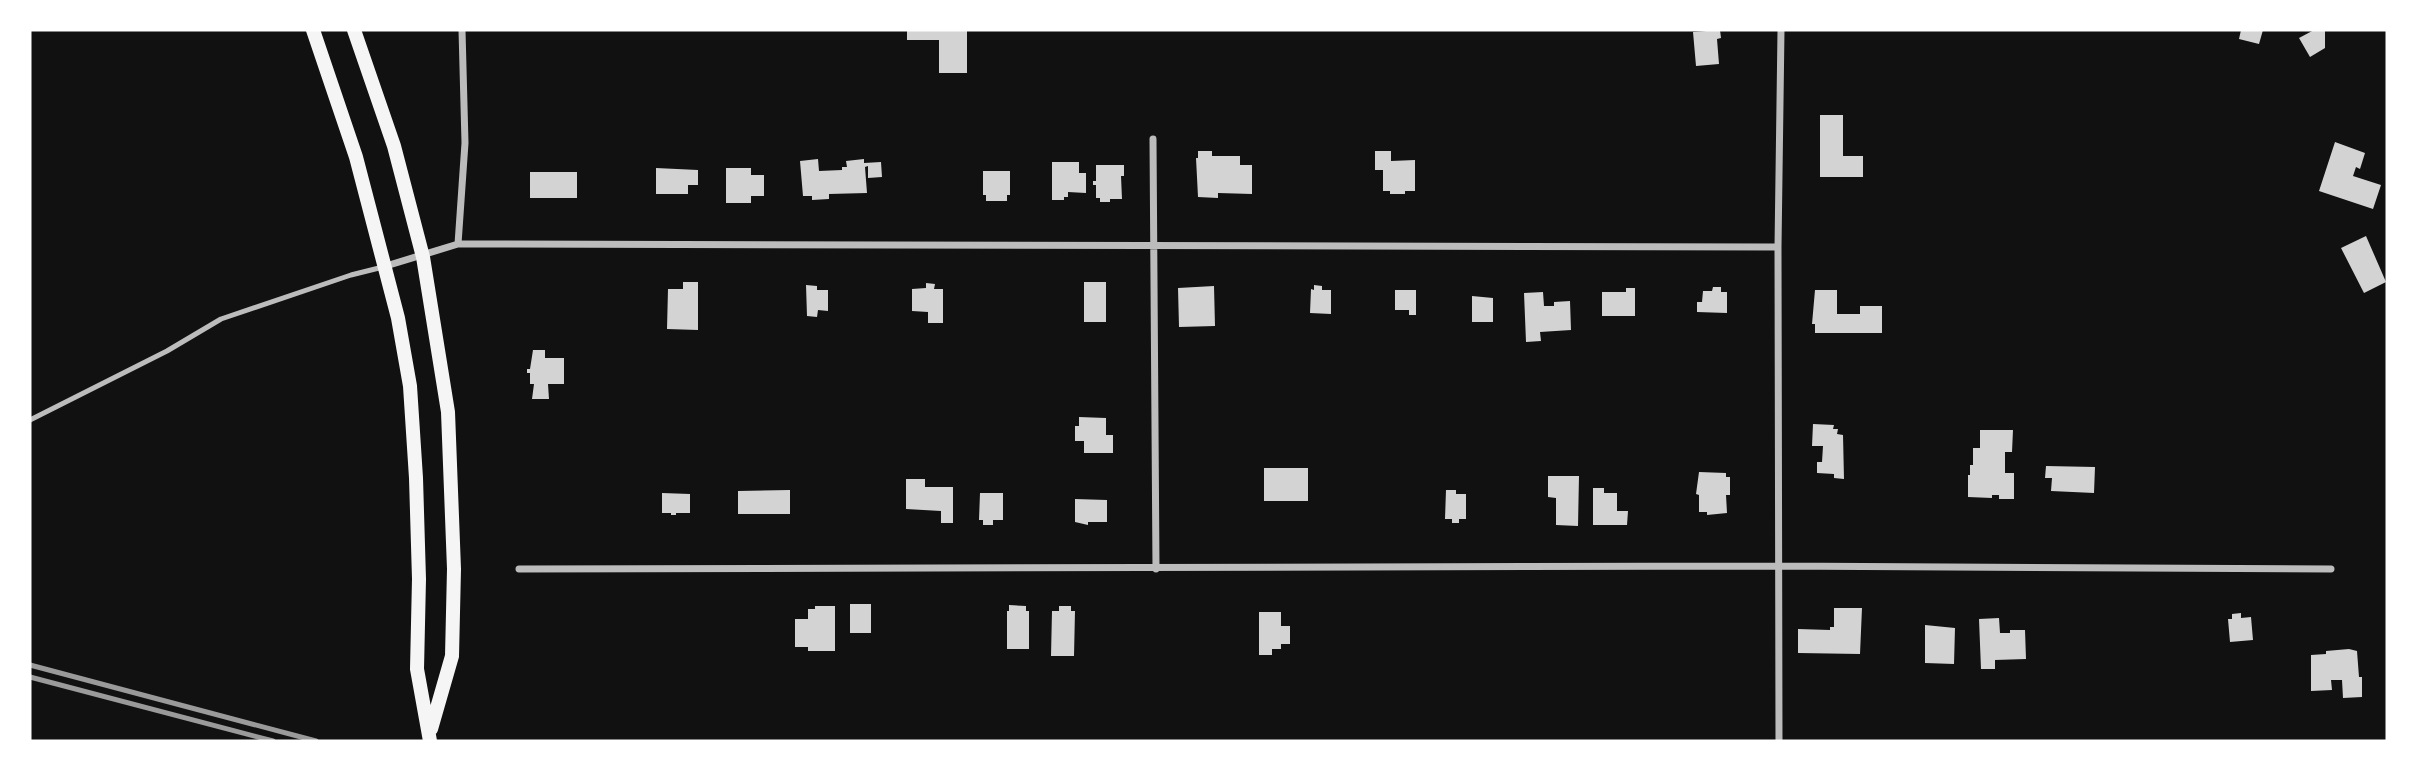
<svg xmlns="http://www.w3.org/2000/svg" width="2417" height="771" font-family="Manrope,sans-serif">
<rect width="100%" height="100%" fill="#111"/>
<path fill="#d3d3d3" d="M907 30H967V73H939V40H907Z
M1720 30 1721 38 1717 39 1719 64 1696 66 1693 32Z
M2241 30H2263L2259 44 2239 39Z
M2314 30H2325V48L2310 57 2299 38Z
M1820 115H1843V156H1863V177H1820Z
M2335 142 2365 153 2360 169 2356 167 2353 176 2381 185 2373 209 2319 191Z
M1198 151H1212V156H1240V165H1252V194L1218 193V198L1198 197 1196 158H1198Z
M1375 151H1391V161L1415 160V191H1405V194H1390V191H1383V170H1375Z
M818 159 819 171 842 170V167H847L846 161 864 159V163L881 162 882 177 868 178V166L865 167 867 193 829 194V199L812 200V196H803L800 161Z
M1052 162H1079V173H1086V193L1068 192V197H1064V200H1052Z
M1096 165H1124V176H1121L1122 199H1110V202H1100V198H1096V185H1093V181H1096Z
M656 168 698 170V185H688V194H656Z
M726 168H751V175H764V196H751V203H726Z
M983 171H1010V195H1007V201H986V195H983Z
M530 172H577V198H530Z
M2366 236 2386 282 2364 293 2341 248Z
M683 282H698V330L667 329 668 289H683Z
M1084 282H1106V322H1084Z
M926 283 935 284 934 289H943V323H928V312L912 311V289L926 288Z
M806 285 817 286V290H828V311L818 310 817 317 807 316Z
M1314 285 1322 286V290H1331V314L1310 313 1311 289 1314 290Z
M1214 286 1215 326 1179 327 1178 288Z
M1713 287H1721V292H1727V313L1697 312V302H1702L1703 291H1712Z
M1626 288H1635V316H1602V292H1626Z
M1395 290H1416V315H1409V310H1395Z
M1815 290H1837V314H1860V306H1882V333H1815V324H1812Z
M1543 292 1544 306H1554V302L1570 301 1571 330 1540 332 1541 341 1526 342 1524 293Z
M1472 296 1493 298V322H1472Z
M533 350H545V358H564V384H548L549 399H532L534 384H530V373H527V369H530Z
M1079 417 1106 418V435H1113V453H1084V441H1075V426H1079Z
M1813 424 1834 425 1833 429H1838L1837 434 1843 435 1844 479 1834 478V474L1817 473V462H1822L1823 446H1812Z
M1980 430H2013L2012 452H2005V473H2014V499H1999V495H1992V498L1968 497V475H1970V465H1973V448H1980Z
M2046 466 2095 467 2094 493 2051 491 2052 478H2045Z
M1264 468H1308V501H1264Z
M1699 472 1726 473V477H1730V495H1726L1727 513 1707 515V512H1699V495L1696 494Z
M1548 476H1579L1578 526 1556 525V498L1548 497Z
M906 479H925V487H953V523H941V511L906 509Z
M1593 488H1604V493H1617V511H1628L1627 525H1593Z
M790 490V514H738V491Z
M1446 490H1456V494H1466V519H1459V523H1452V519H1445Z
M662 493 690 494V513H676V515H671V513H662Z
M980 493H1003V520H993V525H983V520H979Z
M1075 499 1107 500V522H1088V525L1075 522Z
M850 604H871V633H850Z
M1009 605 1026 606V611H1029V649H1007V611H1009Z
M815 606H835V651H808V647H795V619H808V609H815Z
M1059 606H1071V611H1075L1074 656H1051L1052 611H1059Z
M1834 608H1862L1860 654 1798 653V629L1830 630V627H1834Z
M1259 612H1281V626H1290V644H1281V649H1272V655H1259Z
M2241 613V618L2251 617 2253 640 2230 642 2228 619H2232V614Z
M1999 618 2000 633H2010V630H2025L2026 659 1995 660V669H1981L1979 619Z
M1925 625 1955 628 1954 664 1925 663Z
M2349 649 2357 651 2359 677H2362V697L2343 698 2342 680H2331L2332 690 2311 691V655L2326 654V651Z"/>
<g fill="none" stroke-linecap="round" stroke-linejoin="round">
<path stroke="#bcbcbc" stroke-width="5" d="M30 420 167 351 221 319 351 275 383 267"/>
<path stroke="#bcbcbc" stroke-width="7" d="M1153 139 1156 569
M458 244 465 143 462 30
M386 266 458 244 1778 247
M519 569 1778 566 2331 569
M1779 741 1778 247 1781 30"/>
<path stroke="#f5f5f5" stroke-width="14" d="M313 30 356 157 398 318 410 386 416 478 419 579 417 669 430 741
M354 30 394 146 423 257 448 412 454 569 452 656 431 729"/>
<path stroke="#9a9a9a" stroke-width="5" d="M30 665 316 741
M30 677 273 741"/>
</g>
<rect width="2417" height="771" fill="none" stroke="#ffffff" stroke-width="63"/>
</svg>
